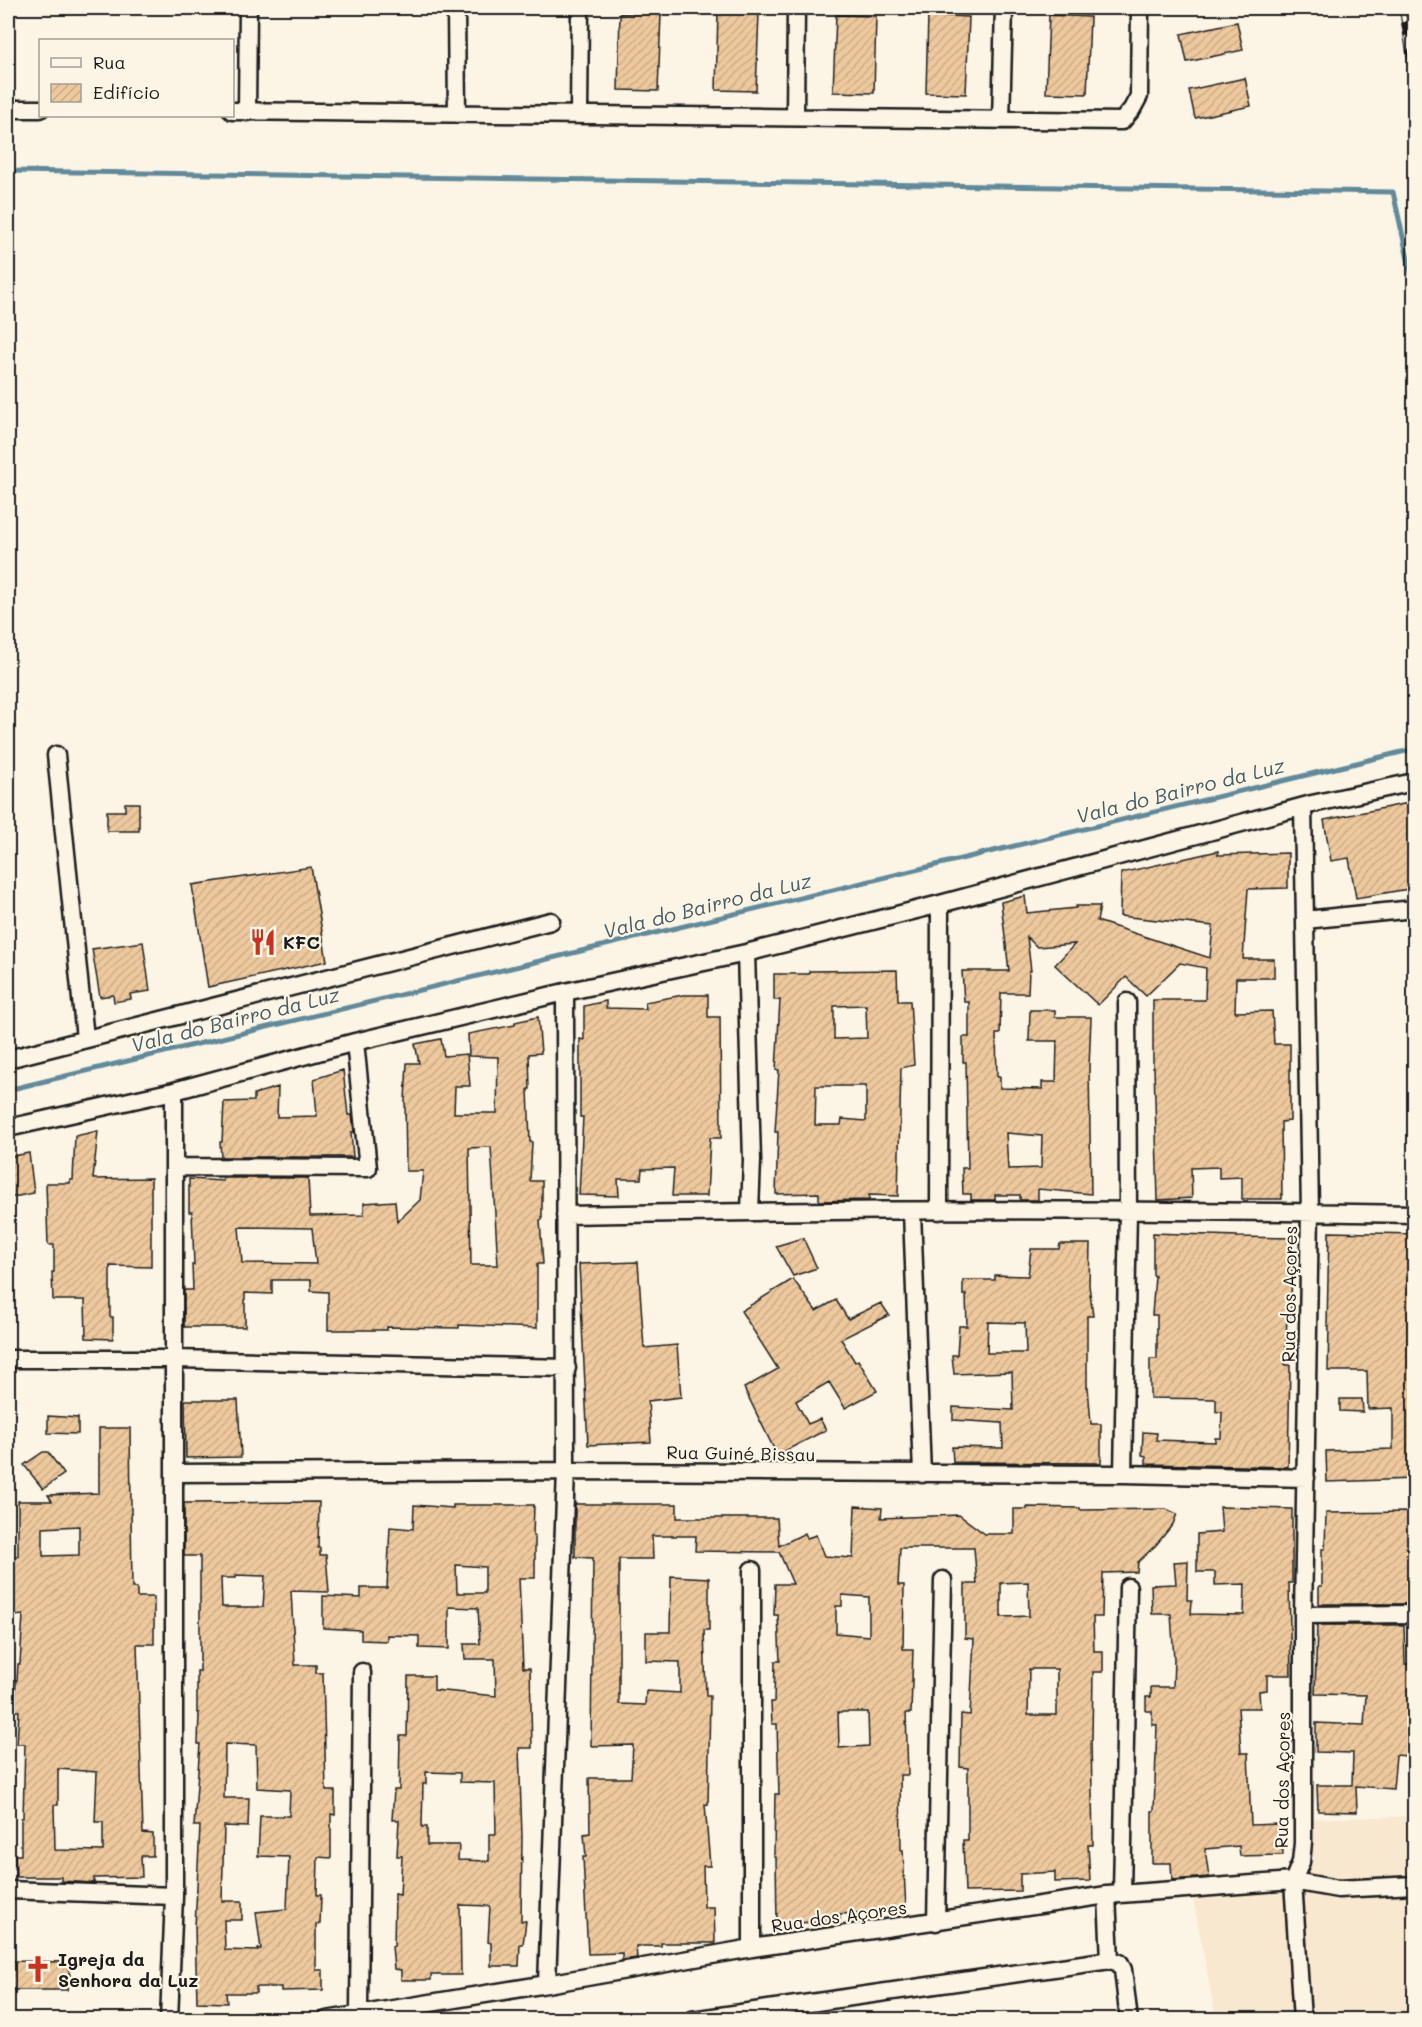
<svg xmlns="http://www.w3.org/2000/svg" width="1422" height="2027" font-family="Mali,sans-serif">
<defs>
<pattern id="building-hatch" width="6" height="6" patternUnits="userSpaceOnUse" patternTransform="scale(1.5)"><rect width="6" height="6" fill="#eec99e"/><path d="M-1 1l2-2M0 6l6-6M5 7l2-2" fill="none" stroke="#ccac88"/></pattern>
</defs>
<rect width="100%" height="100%" fill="#fcf5e5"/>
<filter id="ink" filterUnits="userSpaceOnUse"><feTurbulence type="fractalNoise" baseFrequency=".0167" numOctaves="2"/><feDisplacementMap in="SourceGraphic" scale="12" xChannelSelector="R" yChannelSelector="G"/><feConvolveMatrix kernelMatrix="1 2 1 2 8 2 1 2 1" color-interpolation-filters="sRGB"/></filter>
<g filter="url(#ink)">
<path fill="#f8e8d0" d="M1414 1816V2019H1216L1191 1888 1293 1881 1303 1819Z"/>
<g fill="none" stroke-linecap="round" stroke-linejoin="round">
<path stroke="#618a9b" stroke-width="5" d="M8 171 1393 192 1414 286
M8 1090 1414 749"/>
</g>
<path fill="url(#building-hatch)" stroke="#1c1c1c" stroke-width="1.5" fill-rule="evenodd" d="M718 12 759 13 756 91 716 90Z
M620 13 661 14 658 91 618 90Z
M836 15 876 16 874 93 833 92Z
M928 15 969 17 966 94 926 93Z
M1049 15 1090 17 1087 94 1046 93Z
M1237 22 1243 50 1187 62 1181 34Z
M1245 78 1251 106 1195 118 1189 90Z
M1414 802V888L1356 898 1349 858 1331 861 1324 820Z
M125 803H139V831H107V811H125Z
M1218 851V855L1288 853V888L1248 889 1243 959H1274V978H1236L1235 1012 1272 1011 1274 1044H1290V1121L1281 1122 1282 1199H1242V1177L1219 1178V1167L1191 1168 1192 1198 1158 1200 1154 1067H1153V1000H1205L1206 968 1180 963 1146 996 1126 977 1098 1005 1055 965 1075 944 1037 947 1027 937 1031 971H1029L1028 993H1001L1000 1034H996L997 1077H1000V1088L1042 1089V1082H1056L1057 1041H1029L1030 1010H1055V1017H1091L1089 1068 1091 1194 1038 1189V1200H1020V1195H995V1200H971V1194H963L962 1168H968L966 1062H963V1037H969V1002H964L962 971H1009L1001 902 1025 896 1027 913 1076 908V906H1100L1097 921 1210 958 1213 926 1120 916 1121 873ZM1006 1133 1042 1136 1041 1168 1008 1169Z
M311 867 327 961 208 987 192 885Z
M143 942 150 991 130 994 131 999 114 1002 113 995 100 997 92 949Z
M897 970 898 1001H910L914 1065 901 1068 898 1196 869 1195V1200L819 1201V1193L776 1194 778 1132H775L779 1070H776L780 1000H774V974H809V971ZM866 1005 867 1038 834 1039V1006ZM816 1086H866V1121L842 1119 841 1125H815Z
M683 995H708V1017H720L721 1138H710L707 1196H672L674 1168 642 1169 641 1179H618L619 1196 579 1195 583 1117H580V1039L584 1040V1006L606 1001V1008L646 1009 645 1002Z
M538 1017 541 1053 529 1054 530 1089H528L530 1142H532L530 1181H542V1220H540L543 1264H537V1328L459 1325V1328L387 1327V1330H328V1292L311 1291V1280H272V1294L245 1293V1327H184V1290H193L192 1265H194L192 1212H189V1179L223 1181V1178H308L310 1216 364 1215V1203L395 1201 397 1222 420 1200 423 1171H406L405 1100 407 1063H419L415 1044 441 1039 444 1056 467 1054 470 1086H455L454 1113H497L498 1057 469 1056 468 1034 515 1025V1022ZM491 1147 498 1265H471L469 1148ZM239 1227 312 1228 316 1264 242 1263Z
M343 1070 348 1115H352L354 1132H351L353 1157H221L220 1142H222L224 1102 254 1101V1094L278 1087 277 1117 317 1116 314 1079Z
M98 1131 93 1179 151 1178V1267L110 1266V1317H113V1339L86 1338 85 1300H53L52 1272H54V1245H48L46 1183H70V1180H73L75 1136Z
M29 1153 34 1193 8 1198V1157Z
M1329 1232 1414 1234V1479L1327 1482 1326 1451 1393 1449V1408L1368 1409 1367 1371H1328L1329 1326H1327Z
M1153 1233 1237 1236V1237L1292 1238 1291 1316H1287L1285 1365H1290L1288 1467 1146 1464V1456L1142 1455 1143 1432 1157 1433 1156 1440 1215 1442V1438H1221L1222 1412H1216V1399L1150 1398V1359H1157V1315H1152L1155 1276 1153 1275Z
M803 1238 817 1268 793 1276 776 1246Z
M1060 1244H1090L1089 1285 1093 1316H1087V1387H1088L1091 1424H1101V1463L953 1462 952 1447 1003 1448 1002 1423 953 1420V1407L1013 1410 1012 1372 954 1374 952 1355H957L959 1326H967L966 1295H963V1280H995V1275L1028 1276 1031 1249H1059ZM988 1322 1025 1323 1026 1353H987Z
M638 1262 644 1348 677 1345 681 1397 648 1401 651 1442 588 1445 579 1264Z
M793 1279 816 1311 836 1300 848 1319 881 1303 889 1315 841 1339 855 1362 858 1360 877 1391 845 1408 829 1382 796 1401 808 1424 820 1419 826 1430 777 1455 744 1388 778 1369 741 1311Z
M1340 1399H1362L1363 1412 1340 1411Z
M185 1400H238L241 1457 186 1458Z
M48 1416 78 1418V1434L48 1433Z
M99 1428H130L132 1588H137V1597H154V1644H137L143 1833 153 1834V1856H141L142 1877 94 1878V1883L61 1881V1877H16L15 1855H21V1818H23L25 1744H17L19 1711H14L16 1680H17L18 1664H20L23 1615 14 1616V1556H18V1501H52L48 1495 99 1493ZM79 1526V1555L43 1556V1528ZM58 1769 97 1772 95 1822H103V1851L55 1850 54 1805H58Z
M43 1452H48L64 1474 43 1489 24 1465Z
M319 1502 318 1548H320V1555H326L329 1592 291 1591 295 1665H316V1673H323L326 1791H335V1815L331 1814V1858L318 1857 317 1895H321L320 1924H316V1970H323V1990L281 1991V1987H256V1993H226L227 2003 197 2002 195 1927 200 1826H194L200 1744H198L199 1713H197V1671H200V1556H184V1503ZM236 1575 265 1576 263 1607H222L221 1578H236ZM225 1744 256 1745 257 1788 290 1790 289 1816H260L258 1856 289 1857 287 1909 256 1912 261 1949H258V1951L225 1950 224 1920H242V1901H222L224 1826 248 1827 249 1798H224Z
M575 1504H677V1518H777L779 1546 805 1533 807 1538 816 1535 824 1556 853 1558 855 1506 882 1508 881 1518 959 1515 985 1534H1014V1509H1027V1507L1080 1508V1510L1166 1509 1177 1514 1173 1524 1156 1545 1138 1562 1137 1572 1103 1573 1102 1617H1093L1094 1651H1103V1672H1093L1092 1740H1091L1093 1845H1088L1090 1881 1055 1882V1872L1020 1874V1891L965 1892 963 1840H968V1768L960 1767 961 1714 970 1715 974 1639 965 1638V1584H977L974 1548H900L898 1585H904L903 1649H913L911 1713H906L908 1775H900L901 1850H903L906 1910 840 1914V1922L777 1923 776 1857H774L775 1794H779L778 1760 777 1724H772L771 1702H774L775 1661H780L778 1615H774L775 1584H793L779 1552 695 1551 696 1536H652L653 1559H619V1704L645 1705 646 1691 680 1693V1662L646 1661V1632H670L671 1576 709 1578V1630H704L706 1696H710L708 1805 705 1804 710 1866H703L704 1907H714L715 1943H661V1946H636L637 1958 622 1960V1953L588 1954 583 1857H586L584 1834 590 1833 589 1778H631L633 1745 591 1746 593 1558 575 1557ZM1028 1582 1029 1616 1001 1617V1583ZM842 1595 869 1597V1636L836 1633V1606H842ZM1029 1669H1057V1715H1028ZM838 1712H868L869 1746 839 1748Z
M414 1505 453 1508V1505H534L533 1536H535V1578H519L523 1668H530L532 1748H519L522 1836 521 1921H526L523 1944H520L519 1966H491V1943L488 1942 490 1906 460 1905 461 1975H431V1980H401V1970L394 1969 392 1946H394L395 1894 400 1895 402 1856H397L399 1820H392L394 1790H399L400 1736H407L408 1676H434V1690L496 1696 495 1659H465L464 1644H480L478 1608 449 1607V1649L419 1648V1636L387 1635V1641L361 1640V1630L323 1628V1596L361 1598V1588H387L390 1527 413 1529ZM456 1565 485 1567V1593H457ZM426 1772 460 1773V1782L495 1783 496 1834H489V1861L458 1860 459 1845H427V1827H422L423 1784H426Z
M1220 1507 1292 1509V1583H1289L1291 1675H1267V1690L1259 1691 1260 1708H1238L1241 1753H1248L1251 1825 1281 1824 1283 1855 1240 1856 1239 1846 1205 1849 1209 1877 1172 1880 1171 1863H1152V1811H1154L1157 1725H1152V1711H1146V1697H1151V1687H1173L1174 1659 1171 1614H1152L1151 1585 1176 1584 1174 1562 1188 1561 1187 1600H1192L1191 1614 1244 1615 1245 1584 1215 1585V1572H1197V1534L1222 1532Z
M1414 1512V1604H1319V1586H1322V1549H1325L1326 1513Z
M1317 1625H1404L1405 1664H1414V1718H1409L1407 1756 1396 1755 1393 1789 1356 1786 1357 1812 1318 1811 1317 1785H1352L1353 1753 1316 1752V1723L1364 1725 1366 1695 1315 1694Z
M8 1961 68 1962 70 1976 67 1990H8Z"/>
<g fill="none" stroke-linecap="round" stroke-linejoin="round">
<defs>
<path id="minor" d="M456 8 457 114
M8 109H40
M232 111 1122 121 1132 109 1139 96 1140 8
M247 112 248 8
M579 114 580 8
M795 117 796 8
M1001 120 1004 8
M56 755 85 1038
M1305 920 1414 909
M746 953 752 1160 750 1211
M8 1059 551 921
M8 1128 174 1091 355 1042 565 992 746 953 940 904 1312 804 1414 782
M175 1167 368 1168 355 1042
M939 1211 940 904
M912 1212 922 1474
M565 1215C848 1209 1131 1209 1414 1214
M8 1359H175L567 1368
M175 1473 566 1471 1123 1474 1306 1478
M1123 1474 1128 1211 1127 1002
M1303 1615 1414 1614
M8 1890 174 1896
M1122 1893 1128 1587
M1107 1895 1110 1960
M936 1922 943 1580
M752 1948V1570
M547 1984 566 1471 565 992
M359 2014 362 1672
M169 2020 174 1896V1091
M326 2020 547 1984 752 1948 1107 1895 1293 1881 1301 1862 1303 1843V1615L1310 1212 1303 807
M692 2020 1110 1960 1120 1963 1123 1970 1129 2020
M1302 2020 1293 1881 1338 1889 1414 1885"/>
</defs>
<use href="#minor" stroke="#1c1c1c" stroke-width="21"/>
<use href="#minor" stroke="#fcf5e5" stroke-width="16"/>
<defs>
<path id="rail" d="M1402 8 1414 79"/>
</defs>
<use href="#rail" stroke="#1c1c1c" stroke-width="7"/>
<use href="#rail" stroke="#fcf5e5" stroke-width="4.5" stroke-dasharray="14" stroke-linecap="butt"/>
</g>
</g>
<defs>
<symbol id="restaurant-bare" viewBox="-9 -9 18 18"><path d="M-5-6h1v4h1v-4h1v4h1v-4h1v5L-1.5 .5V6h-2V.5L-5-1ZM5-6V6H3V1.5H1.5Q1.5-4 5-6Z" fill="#c8321e" stroke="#fcf5e5" stroke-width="2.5" paint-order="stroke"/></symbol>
<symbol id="church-bare" viewBox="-9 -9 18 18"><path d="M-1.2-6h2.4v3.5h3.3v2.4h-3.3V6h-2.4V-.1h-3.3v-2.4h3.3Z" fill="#c8321e" stroke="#fcf5e5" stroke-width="2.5" paint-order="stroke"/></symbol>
</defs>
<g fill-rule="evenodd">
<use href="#restaurant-bare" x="244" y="923" width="38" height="38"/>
<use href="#church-bare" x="19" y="1950" width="38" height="38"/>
</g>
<g text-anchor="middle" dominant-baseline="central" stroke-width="4.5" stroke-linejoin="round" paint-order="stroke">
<g font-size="18" font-weight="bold" fill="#1c1c1c" stroke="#fcf5e5" text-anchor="start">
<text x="283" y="942">KFC</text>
<text x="58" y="1959">Igreja da<tspan x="58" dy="21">Senhora da Luz</tspan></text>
</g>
<g font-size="18" fill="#1c1c1c" stroke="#fcf5e5">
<text transform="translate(1289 1294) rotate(-89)">Rua dos Açores</text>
<text transform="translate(741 1453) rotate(1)">Rua Guiné Bissau</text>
<text transform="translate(1282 1780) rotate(-89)">Rua dos Açores</text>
<text transform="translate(839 1916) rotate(-8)">Rua dos Açores</text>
</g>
<g font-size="20" font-style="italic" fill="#445c66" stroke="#fcf5e5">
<text transform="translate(1180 790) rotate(-14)">Vala do Bairro da Luz</text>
<text transform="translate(707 905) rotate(-14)">Vala do Bairro da Luz</text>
<text transform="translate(235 1019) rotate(-14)">Vala do Bairro da Luz</text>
</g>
</g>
<rect width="1422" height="2027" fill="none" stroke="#fcf5e5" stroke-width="30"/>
<rect x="15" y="15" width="1392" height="1997" fill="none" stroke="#1c1c1c" stroke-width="2" filter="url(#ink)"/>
<rect x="39" y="39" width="195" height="78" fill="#fcf5e5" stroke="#a29e95" stroke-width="1.5"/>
<rect x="51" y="58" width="30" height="9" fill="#fcf5e5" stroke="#a29e95" stroke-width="1.5"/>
<text x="93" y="69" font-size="18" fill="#1c1c1c">Rua</text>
<rect x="51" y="84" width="30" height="18" fill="url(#building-hatch)" stroke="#a29e95" stroke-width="1.5"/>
<text x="93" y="99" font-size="18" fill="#1c1c1c">Edifício</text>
</svg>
